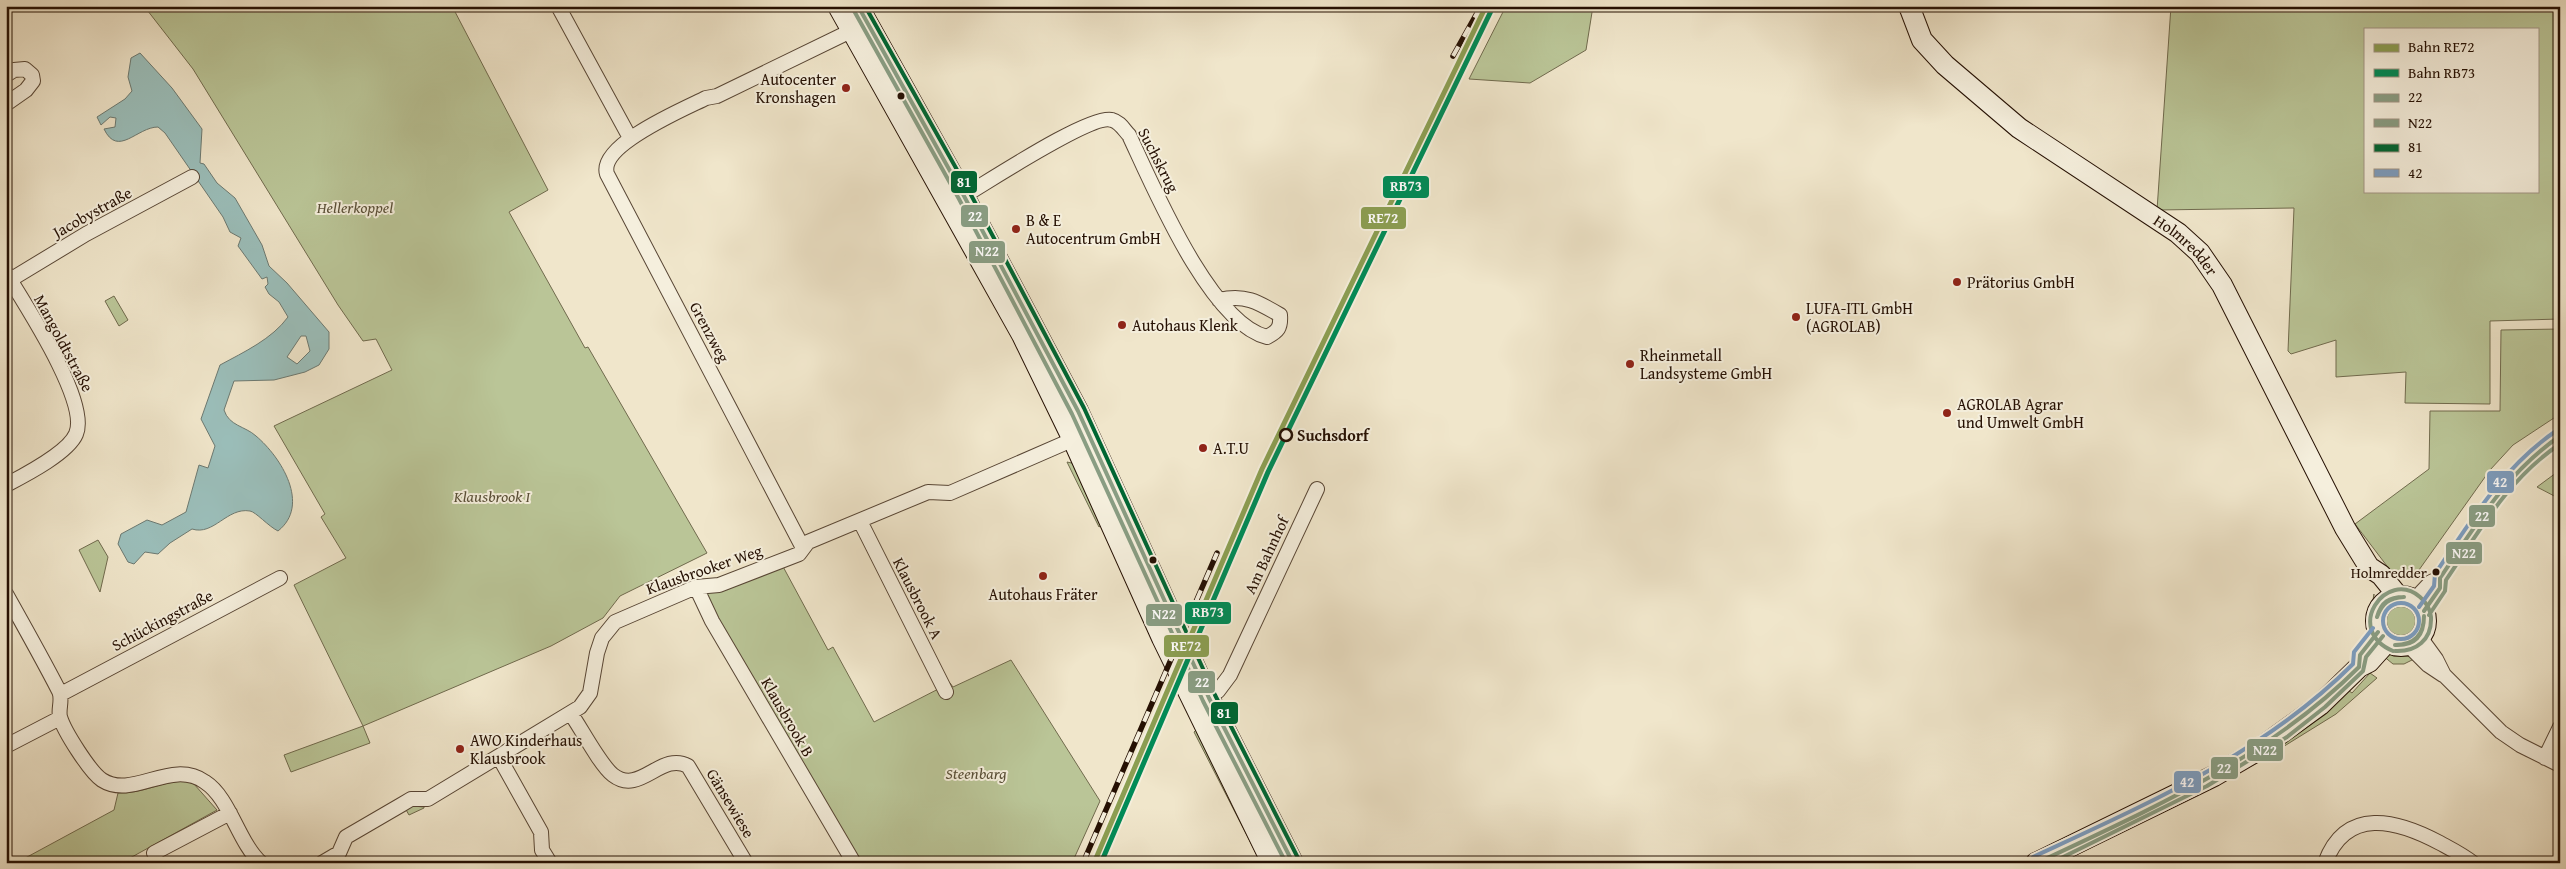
<svg xmlns="http://www.w3.org/2000/svg" width="2566" height="869" font-family="'Gentium Book Plus',serif">
<rect width="100%" height="100%" fill="#f0e6cb"/>
<filter id="stains"><feTurbulence type="fractalNoise" baseFrequency=".004" numOctaves="4"/><feColorMatrix values="0 0 0 0 .2 0 0 0 0 .09 0 0 0 0 .02 0 0 0 .5 -.17"/></filter>
<radialGradient id="worn" r=".72"><stop offset=".6" stop-color="#630" stop-opacity="0"/><stop offset="1" stop-color="#630" stop-opacity=".3"/></radialGradient>
<path fill="#bac597" stroke="#706a4d" fill-rule="evenodd" d="M144 6H452L548 190 509 212 585 348 588 347 707 553 620 596 603 618 551 646 363 726 370 743 291 772 284 755 363 726 294 585 346 558 321 517 325 514 274 426 392 370 376 339 363 341 338 305 193 69Z
M1506 6H1593L1586 50 1530 83 1469 79Z
M2171 6H2560V319L2490 321V404L2405 403 2406 372 2336 377V340L2291 354 2288 351 2294 208 2157 210ZM2365 29H2537V191H2365Z
M114 296 128 320 119 326 105 301Z
M2560 329V414L2513 445 2490 470 2414 577 2398 576 2390 570 2355 524 2429 469 2430 411H2500L2501 330Z
M1067 462 1076 464 1102 525 1099 527Z
M2560 470V499L2537 487Z
M98 540 108 557 100 592 79 550Z
M780 561 828 650 833 647 874 722 950 683 953 687 1011 660 1100 801 1072 863H857L717 626 702 585Z
M2374 594 2370 630 2366 640Z
M2381 622a19 19 0 1 1 38 0a19 19 0 1 1-38 0Z
M2392 652 2403 653 2414 659 2404 664H2393L2382 655Z
M2370 673 2377 678 2336 714 2257 763 2090 848 2060 863H2052L2348 690 2352 693Z
M1197 729 1261 863 1194 732Z
M185 781 194 784 217 810 121 863H16L114 810 118 793C142 794 162 781 185 781Z
M412 806 424 807V808L409 815 405 808Z"/>
<path fill="#9bbfbb" stroke="#6c7971" fill-rule="evenodd" d="M140 53 172 88 202 129 200 163 204 164 217 183 235 198 262 245 269 266 287 283 329 332V349L319 365 305 372 274 380 234 381 224 410C229 426 245 426 256 436 281 457 311 505 278 531 268 526 256 512 250 511 227 507 214 536 192 529L170 543 158 554 145 552 134 564 128 562 118 544 121 534 147 520 162 525 186 512 199 465 208 468 215 446 201 419 220 365C244 352 272 339 288 317L279 302 269 294 265 287 268 284 267 277 262 279 238 246 241 238 230 232 223 217 165 133 158 127C137 127 118 158 104 129L115 127 116 118 110 117 101 125 97 117 125 99 132 91 128 77 131 58ZM301 336H306L310 351 297 364 287 357Z"/>
<g fill="none" stroke-linecap="round" stroke-linejoin="round">
<defs>
<path id="street" d="M558 6 630 138
M6 75 14 70 25 69 32 75 33 81 26 90 6 104
M957 200C982 186 1091 113 1112 120 1120 122 1124 130 1129 135 1153 186 1210 323 1267 337 1278 331 1281 328 1280 315 1258 302 1245 294 1219 300
M6 273C24 303 90 402 76 434 68 453 25 475 6 485
M10 280 86 234 192 177
M860 521 946 692
M803 548 607 174C598 145 684 109 706 98L717 96 859 27
M696 587 712 621 854 863
M6 594C24 626 42 658 59 691 63 699 58 709 60 717 64 731 90 772 102 780 133 800 171 758 205 782 230 798 238 842 261 863
M2414 600 2431 582 2440 578
M2424 611 2440 588V578C2477 526 2503 470 2560 436
M2420 637 2436 659 2444 675 2501 732 2520 745 2560 765
M2408 645 2428 665 2443 675
M61 694 280 578
M1202 701 1218 691 1230 675 1317 489
M571 714C581 728 600 765 613 775 640 796 661 751 688 766L746 863
M6 746 60 718
M499 757 541 832 542 850 550 863
M2545 758 2560 727
M154 853 230 813
M322 863 339 853 346 837 401 805 411 799H428L580 707 590 693 597 653 602 638 615 622 696 587 719 585 799 554 808 542 928 492 950 493 1081 436
M2325 863C2346 806 2397 820 2440 843 2451 849 2463 855 2473 863"/>
<g id="secondary">
<path d="M838 6 1022 335 1073 440 1162 638 1272 863"/>
<path d="M858 6 964 196 1078 411 1209 698 1293 863"/>
<path id="s1" d="M1909 6 1922 40 1945 65 2019 128 2178 233 2200 253 2222 285 2345 528 2369 567 2381 575 2398 596"/>
<circle cx="2401" cy="621" r="25"/>
<path d="M2036 863 2214 776 2255 752 2320 705 2359 667 2369 662 2387 642"/>
</g>
</defs>
<use href="#street" stroke="#584635" stroke-width="16"/>
<use href="#secondary" stroke="#251003" stroke-width="22"/>
<use href="#street" stroke="#f5efdd" stroke-width="14"/>
<use href="#secondary" stroke="#f5efdd" stroke-width="20"/>
<defs>
<path id="rail" d="M1453 56 1481 6
M1083 863 1217 553"/>
</defs>
<use href="#rail" stroke="#251003" stroke-width="5.5"/>
<use href="#rail" stroke="#f5efdd" stroke-width="4" stroke-dasharray="11" stroke-linecap="butt"/>
<defs>
<path id="bus-1" d="M858 6 964 196 1078 411 1209 698 1293 863
M2424 611 2440 588V578C2476 525 2506 473 2560 436
M2377 617C2381 602 2389 597 2404 597
M2377 617C2382 603 2389 598 2404 597
M2395 645C2415 646 2424 636 2424 616
M2395 645C2414 645 2424 635 2424 616
M2037 863C2151 809 2268 758 2359 667L2360 655 2378 632"/>
<path id="bus-2" d="M853 9 959 199 1072 414 1203 701 1286 863
M2429 615 2445 591 2446 580C2480 530 2509 478 2560 444
M2393 651C2343 630 2386 568 2420 597 2426 602 2430 609 2431 617 2432 640 2416 652 2395 651
M2051 863 2207 786 2287 737 2325 707 2363 671 2366 657 2383 636"/>
<path id="bus-3" d="M865 6 970 193 1084 408 1215 695 1299 860"/>
<path id="bus-4" d="M2383 621a18 18 0 1 1 36 0a18 18 0 1 1-36 0Z
M2419 607 2434 586 2435 574C2471 521 2502 468 2556 431
M2033 857C2147 804 2263 754 2353 664L2354 652 2373 628"/>
</defs>
<use href="#bus-1" stroke="#f5efdd" stroke-width="8"/>
<use href="#bus-2" stroke="#f5efdd" stroke-width="8"/>
<use href="#bus-3" stroke="#f5efdd" stroke-width="8"/>
<use href="#bus-4" stroke="#f5efdd" stroke-width="8"/>
<use href="#bus-1" stroke="#899d83" stroke-width="4"/>
<use href="#bus-2" stroke="#899d83" stroke-width="4"/>
<use href="#bus-3" stroke="#063" stroke-width="4"/>
<use href="#bus-4" stroke="#7c9dc0" stroke-width="4"/>
<defs>
<path id="rail-1" d="M1094 863 1262 469 1486 6"/>
<path id="rail-2" d="M1101 863 1268 472 1492 9"/>
</defs>
<use href="#rail-1" stroke="#f5efdd" stroke-width="9"/>
<use href="#rail-2" stroke="#f5efdd" stroke-width="9"/>
<use href="#rail-1" stroke="#8b9e52" stroke-width="5"/>
<use href="#rail-2" stroke="#008b57" stroke-width="5"/>
</g>
<g fill="#8f2418" stroke="#f5efdd" stroke-width="2">
<circle cx="846" cy="88" r="5"/>
<circle cx="1016" cy="229" r="5"/>
<circle cx="1957" cy="282" r="5"/>
<circle cx="1796" cy="317" r="5"/>
<circle cx="1122" cy="325" r="5"/>
<circle cx="1630" cy="364" r="5"/>
<circle cx="1947" cy="413" r="5"/>
<circle cx="1203" cy="448" r="5"/>
<circle cx="1043" cy="576" r="5"/>
<circle cx="460" cy="749" r="5"/>
</g>
<g fill="#251003" stroke="#f5efdd" stroke-width="2">
<circle cx="901" cy="96" r="4.5"/>
<circle cx="1153" cy="560" r="4.5"/>
<circle cx="2436" cy="572" r="4.5"/>
</g>
<circle fill="#f5efdd" stroke="#251003" stroke-width="2.5" cx="1286" cy="435" r="6"/>
<g text-anchor="middle" dominant-baseline="central" stroke-width="4" stroke-linejoin="round" paint-order="stroke">
<g font-size="15" fill="#251003" stroke="#f5efdd" text-anchor="end">
<text x="2427" y="572">Holmredder</text>
</g>
<g font-size="16" fill="#251003" stroke="#f5efdd" text-anchor="start">
<text x="836" y="79" text-anchor="end">Autocenter<tspan x="836" dy="18">Kronshagen</tspan></text>
<text x="1026" y="220">B &amp; E<tspan x="1026" dy="18">Autocentrum GmbH</tspan></text>
<text x="1967" y="282">Prätorius GmbH</text>
<text x="1806" y="308">LUFA-ITL GmbH<tspan x="1806" dy="18">(AGROLAB)</tspan></text>
<text x="1132" y="325">Autohaus Klenk</text>
<text x="1640" y="355">Rheinmetall<tspan x="1640" dy="18">Landsysteme GmbH</tspan></text>
<text x="1957" y="404">AGROLAB Agrar<tspan x="1957" dy="18">und Umwelt GmbH</tspan></text>
<text x="1213" y="448">A.T.U</text>
<text x="1043" y="594" text-anchor="middle">Autohaus Fräter</text>
<text x="470" y="740">AWO Kinderhaus<tspan x="470" dy="18">Klausbrook</tspan></text>
</g>
<g font-size="16" fill="#251003" stroke="#f5efdd">
<text transform="translate(1159 160) rotate(63)">Suchskrug</text>
<text transform="translate(92 212) rotate(-29)">Jacobystraße</text>
<text stroke="none"><textPath href="#s1" startOffset="372">Holmredder</textPath></text>
<text transform="translate(710 332) rotate(62)">Grenzweg</text>
<text transform="translate(64 343) rotate(62)">Mangoldtstraße</text>
<text transform="translate(1266 555) rotate(-65)">Am Bahnhof</text>
<text transform="translate(704 569) rotate(-19)">Klausbrooker Weg</text>
<text transform="translate(918 598) rotate(63)">Klausbrook A</text>
<text transform="translate(162 620) rotate(-28)">Schückingstraße</text>
<text transform="translate(788 717) rotate(60)">Klausbrook B</text>
<text transform="translate(731 803) rotate(59)">Gänsewiese</text>
</g>
<g font-size="16" font-style="italic" fill="#594f37" stroke="#f5efdd">
<text x="355" y="207">Hellerkoppel</text>
<text x="492" y="496">Klausbrook I</text>
<text x="976" y="773">Steenbarg</text>
</g>
<g font-size="16" font-weight="bold" fill="#251003" stroke="#f5efdd" text-anchor="start">
<text x="1297" y="435">Suchsdorf</text>
</g>
</g>
<g stroke="#f5efdd" stroke-width="2">
<rect x="950" y="170" width="28" height="24" rx="5" fill="#063"/>
<rect x="1382" y="175" width="48" height="24" rx="5" fill="#008b57"/>
<rect x="960" y="204" width="29" height="24" rx="5" fill="#899d83"/>
<rect x="1360" y="206" width="47" height="24" rx="5" fill="#8b9e52"/>
<rect x="968" y="240" width="38" height="24" rx="5" fill="#899d83"/>
<rect x="2486" y="470" width="29" height="24" rx="5" fill="#7c9dc0"/>
<rect x="2468" y="504" width="28" height="24" rx="5" fill="#899d83"/>
<rect x="2445" y="541" width="38" height="24" rx="5" fill="#899d83"/>
<rect x="1184" y="601" width="48" height="24" rx="5" fill="#008b57"/>
<rect x="1145" y="603" width="38" height="24" rx="5" fill="#899d83"/>
<rect x="1163" y="634" width="47" height="24" rx="5" fill="#8b9e52"/>
<rect x="1187" y="670" width="29" height="24" rx="5" fill="#899d83"/>
<rect x="1210" y="701" width="29" height="24" rx="5" fill="#063"/>
<rect x="2246" y="738" width="38" height="24" rx="5" fill="#899d83"/>
<rect x="2210" y="756" width="29" height="24" rx="5" fill="#899d83"/>
<rect x="2173" y="770" width="29" height="24" rx="5" fill="#7c9dc0"/>
</g>
<g font-size="14" text-anchor="middle" font-weight="bold" fill="#fff">
<text x="964" y="187">81</text>
<text x="1406" y="191">RB73</text>
<text x="975" y="221">22</text>
<text x="1383" y="223">RE72</text>
<text x="987" y="256">N22</text>
<text x="2500" y="487">42</text>
<text x="2482" y="521">22</text>
<text x="2464" y="558">N22</text>
<text x="1208" y="617">RB73</text>
<text x="1164" y="619">N22</text>
<text x="1186" y="651">RE72</text>
<text x="1202" y="687">22</text>
<text x="1224" y="718">81</text>
<text x="2265" y="755">N22</text>
<text x="2224" y="773">22</text>
<text x="2187" y="787">42</text>
</g>
<rect width="2566" height="869" fill="none" stroke="#f0e6cb" stroke-width="25"/>
<rect x="8" y="8" width="2551" height="854" fill="none" stroke="#251003" stroke-width="2.5"/>
<rect x="12" y="12" width="2541" height="844" fill="none" stroke="#251003"/>
<rect x="2364" y="28" width="175" height="165" fill="#f5efdd" stroke="#a29686"/>
<rect x="2374" y="44" width="25" height="8" fill="#8b9e52" stroke="#a29686"/>
<text x="2408" y="52" font-size="15" fill="#251003">Bahn RE72</text>
<rect x="2374" y="69" width="25" height="8" fill="#008b57" stroke="#a29686"/>
<text x="2408" y="78" font-size="15" fill="#251003">Bahn RB73</text>
<rect x="2374" y="94" width="25" height="8" fill="#899d83" stroke="#a29686"/>
<text x="2408" y="102" font-size="15" fill="#251003">22</text>
<rect x="2374" y="119" width="25" height="8" fill="#899d83" stroke="#a29686"/>
<text x="2408" y="128" font-size="15" fill="#251003">N22</text>
<rect x="2374" y="144" width="25" height="8" fill="#006633" stroke="#a29686"/>
<text x="2408" y="152" font-size="15" fill="#251003">81</text>
<rect x="2374" y="169" width="25" height="8" fill="#7c9dc0" stroke="#a29686"/>
<text x="2408" y="178" font-size="15" fill="#251003">42</text>
<rect width="100%" height="100%" filter="url(#stains)"/>
<rect width="100%" height="100%" fill="url(#worn)"/>
</svg>
